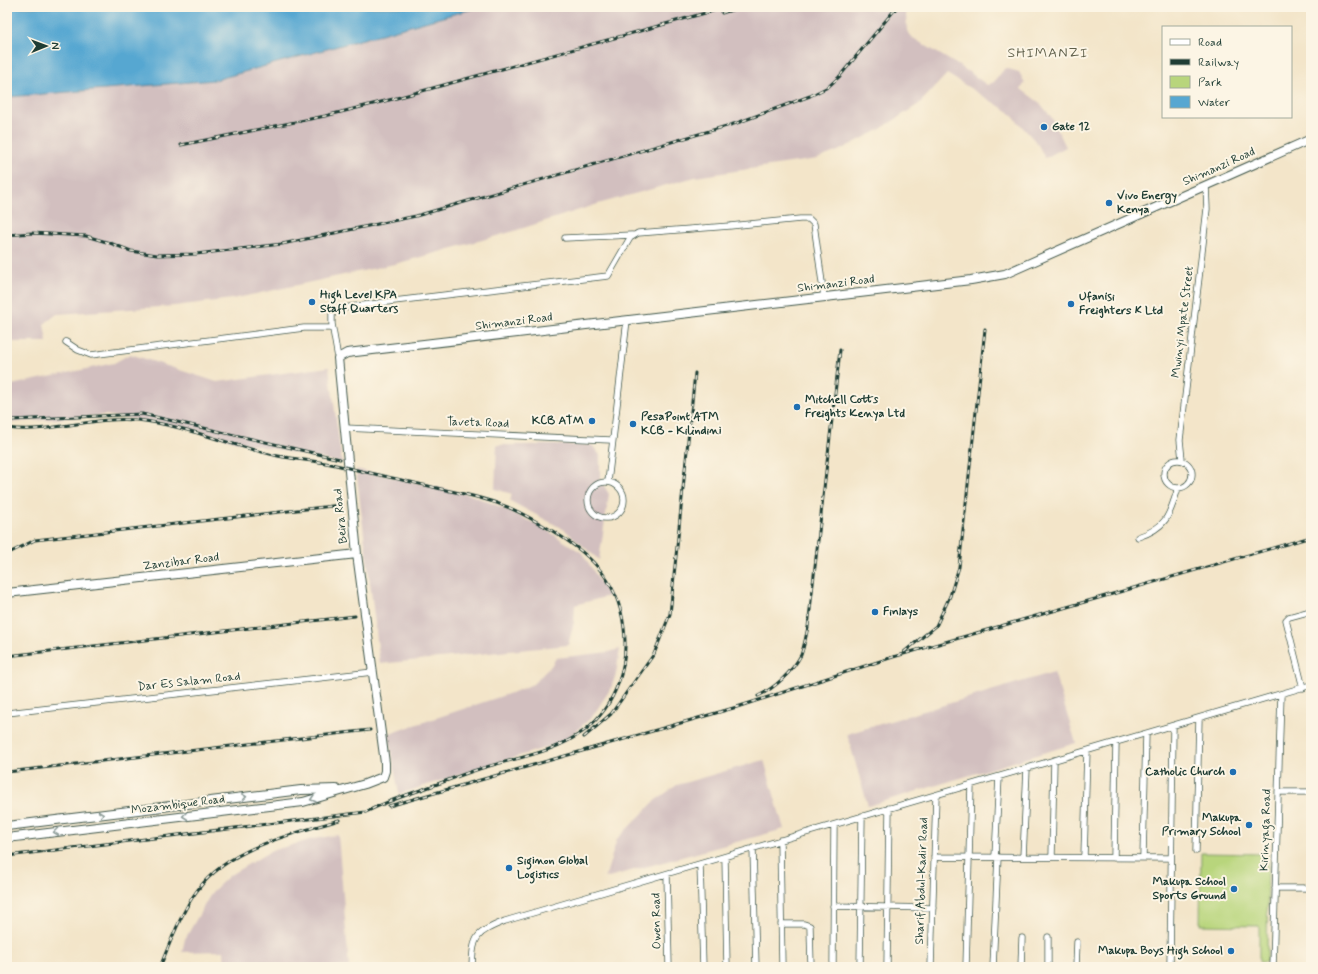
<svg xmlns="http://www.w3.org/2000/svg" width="1318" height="974" font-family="Mynerve,sans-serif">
<rect width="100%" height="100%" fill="#fcf5e5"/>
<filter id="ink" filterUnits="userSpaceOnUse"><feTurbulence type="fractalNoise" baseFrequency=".025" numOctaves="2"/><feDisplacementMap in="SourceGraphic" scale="8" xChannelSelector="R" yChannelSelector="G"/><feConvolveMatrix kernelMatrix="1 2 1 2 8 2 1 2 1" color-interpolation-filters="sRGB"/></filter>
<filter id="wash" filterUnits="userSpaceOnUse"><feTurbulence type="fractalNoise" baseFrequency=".012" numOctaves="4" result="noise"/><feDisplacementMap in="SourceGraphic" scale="16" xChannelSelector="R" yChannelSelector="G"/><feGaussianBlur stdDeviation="0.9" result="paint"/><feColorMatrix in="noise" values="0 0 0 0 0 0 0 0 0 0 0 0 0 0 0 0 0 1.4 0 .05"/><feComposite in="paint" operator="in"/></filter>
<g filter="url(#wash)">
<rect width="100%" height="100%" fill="#f3e5c9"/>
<path fill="#d2bfbf" d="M466 7H911L906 14 907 31 913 38 969 72 987 85 994 82 1005 68 1019 72 1025 83 1021 89 1040 103 1052 118 1066 147 1045 158 1037 143 1009 112 947 74 919 104 879 130 838 151 817 159 695 177 598 204 511 232 399 263 232 299 174 306 57 314 44 324 47 342H7V93Z
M130 354 217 382 329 367 342 463 234 441 184 427 106 415 7 423V386L114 363Z
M497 445H592L600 455V479L609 494 599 560 565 530 510 501 512 494 495 489Z
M356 469 471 495 496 505 542 527 582 553 609 596 575 605 574 622 568 645 380 664Z
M620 649 616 674 611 688 592 717 563 742 399 794 388 734 514 692 533 684 551 666 556 658 609 652Z
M1054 672 1076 743 868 806 847 734Z
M764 760 784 829 605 878 617 839 656 800 677 785Z
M338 835 349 967H225L224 951 182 952 185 939 212 892 230 875 271 851 313 839Z"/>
<path fill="#b8d57c" stroke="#6c8958" d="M1201 853 1268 854 1267 962H1259V926L1200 925Z"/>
<path fill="#57a7d1" stroke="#3b7282" d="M7 7H479L215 80 7 97Z"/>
</g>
<g filter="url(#ink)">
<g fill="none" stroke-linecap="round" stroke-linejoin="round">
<defs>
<path id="street" d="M565 238 632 235
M66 342 78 350 91 355 304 328H332
M338 358 332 324V312L343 308 394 301 608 276 630 238 638 233 730 226 800 219H809L814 224 824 297
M345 428 611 440
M1164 474a14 14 0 1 1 28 0a14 14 0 1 1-28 0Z
M1182 460 1180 440 1207 209 1206 186
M608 482 627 320
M588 500a18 18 0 1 1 36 0a18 18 0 1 1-36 0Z
M1138 537C1167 528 1170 514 1178 488
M1303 688 1286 620 1289 617 1311 611
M7 713 373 672
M1278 792H1311
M780 840 782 967
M753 848 756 967
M1196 851 1199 718
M725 857 727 967
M934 857 1171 858
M995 857 999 777
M1023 857 1027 769
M1052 857 1054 760
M1084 857 1087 751
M1143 857 1146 734
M1114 858 1116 742
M700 864 703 967
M667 874 669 967
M1275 888H1311
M833 906 933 908
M781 924H804L810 926 811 967
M472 967C473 935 476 933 505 921L1311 685
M833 967 834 825
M860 967 862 816
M887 967 889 808
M931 967 936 795
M966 967 971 785
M993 967 998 857
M1021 967 1022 938
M1048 967V937
M1076 967 1077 942
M1170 967 1173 726
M1273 967 1281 694"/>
<path id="secondary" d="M7 593 357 554
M7 826 301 790 336 789
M7 838 303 802 365 784 383 777 385 771V763L357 554 338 358 347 353 971 280 1005 274 1311 139"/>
</defs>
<use href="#street" stroke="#3f564a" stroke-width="7"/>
<use href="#secondary" stroke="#3f564a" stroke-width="10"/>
<use href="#street" stroke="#fff" stroke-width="5.5"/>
<use href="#secondary" stroke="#fff" stroke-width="8"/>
<defs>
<path id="rail" d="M722 13 741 7
M181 145 325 116 393 99 727 7
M7 235 32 233 86 236 110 243 131 251 157 255 196 254 282 244 416 216 737 123 810 96 828 87 839 77 897 7
M11 420 142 414 340 459
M7 428C50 434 94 416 137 420 185 425 231 446 278 456 299 460 320 461 340 466 372 474 404 480 437 488 458 493 481 497 502 505 517 510 530 518 544 526 586 550 618 577 624 628 629 666 616 705 585 730 552 755 511 758 473 771 458 776 444 782 429 787 407 795 387 801 366 812L7 856
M7 554 35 540 341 505
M904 652 936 626 950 596 959 567 985 329
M7 656 355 616
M758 696C775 688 792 672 801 655 804 647 806 636 808 627L840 350
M584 737 611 714 654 654 670 614 695 373
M7 772 370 730
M389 806 737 707 893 657 1311 537
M160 967C170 943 178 920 192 898 223 848 287 836 339 820"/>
</defs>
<use href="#rail" stroke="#1f3d34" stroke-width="3"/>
<use href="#rail" stroke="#fcf5e5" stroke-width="1.5" stroke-dasharray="4.5" stroke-linecap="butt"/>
</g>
<defs><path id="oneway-chevron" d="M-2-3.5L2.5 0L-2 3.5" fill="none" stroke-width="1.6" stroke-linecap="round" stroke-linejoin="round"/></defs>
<g stroke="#8f9e9a">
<use href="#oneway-chevron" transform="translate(244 797) rotate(-7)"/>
<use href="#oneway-chevron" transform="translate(313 799) rotate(164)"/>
<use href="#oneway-chevron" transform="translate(101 815) rotate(-7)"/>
<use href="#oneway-chevron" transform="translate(185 816) rotate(173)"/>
<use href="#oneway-chevron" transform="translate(56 832) rotate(173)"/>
</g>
</g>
<g fill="#1f6fb2" stroke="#fcf5e5" stroke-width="1.5">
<circle cx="1044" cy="127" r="4"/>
<circle cx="1109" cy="203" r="4"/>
<circle cx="312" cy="302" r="4"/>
<circle cx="1071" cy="304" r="4"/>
<circle cx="797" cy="407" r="4"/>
<circle cx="592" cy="421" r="4"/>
<circle cx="633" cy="424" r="4"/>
<circle cx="875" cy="612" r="4"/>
<circle cx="1233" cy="772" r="4"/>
<circle cx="1249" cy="825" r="4"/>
<circle cx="509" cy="868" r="4"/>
<circle cx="1234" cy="889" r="4"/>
<circle cx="1231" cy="951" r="4"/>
</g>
<g text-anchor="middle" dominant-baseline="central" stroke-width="4" stroke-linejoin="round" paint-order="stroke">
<g font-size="12" font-weight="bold" fill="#1f3d34" stroke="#fcf5e5" text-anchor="start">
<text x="1052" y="127">Gate 12</text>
<text x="1117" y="196">Vivo Energy<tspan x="1117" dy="14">Kenya</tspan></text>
<text x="320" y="295">High Level KPA<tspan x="320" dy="14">Staff Quarters</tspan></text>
<text x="1079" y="297">Ufanisi<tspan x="1079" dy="14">Freighters K Ltd</tspan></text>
<text x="805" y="400">Mitchell Cotts<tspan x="805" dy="14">Freights Kenya Ltd</tspan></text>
<text x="641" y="417">PesaPoint ATM<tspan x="641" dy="14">KCB - Kilindini</tspan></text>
<text x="584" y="421" text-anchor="end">KCB ATM</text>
<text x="883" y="612">Finlays</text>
<text x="1225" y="772" text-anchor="end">Catholic Church</text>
<text x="1241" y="818" text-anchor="end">Makupa<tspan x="1241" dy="14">Primary School</tspan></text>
<text x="517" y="861">Siginon Global<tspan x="517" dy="14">Logistics</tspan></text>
<text x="1226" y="882" text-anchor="end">Makupa School<tspan x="1226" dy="14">Sports Ground</tspan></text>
<text x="1223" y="951" text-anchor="end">Makupa Boys High School</text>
</g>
<g font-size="12" fill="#1f3d34" stroke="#fcf5e5">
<text transform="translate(1219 167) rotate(-24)">Shimanzi Road</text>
<text transform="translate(836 284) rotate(-7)">Shimanzi Road</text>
<text transform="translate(514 322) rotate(-7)">Shimanzi Road</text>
<text transform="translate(1183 322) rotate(-83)">Mwinyi Mpate Street</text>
<text transform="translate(478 423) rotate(2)">Taveta Road</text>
<text transform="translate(341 516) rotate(-96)">Beira Road</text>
<text transform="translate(181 562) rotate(-7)">Zanzibar Road</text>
<text transform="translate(189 682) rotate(-6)">Dar Es Salam Road</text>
<text transform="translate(178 805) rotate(-7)">Mozambique Road</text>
<text transform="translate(1266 830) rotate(-88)">Kirinyaga Road</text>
<text transform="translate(922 881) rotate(-88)">Sharif Abdul-Kadir Road</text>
<text transform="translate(657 921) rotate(-91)">Owen Road</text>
</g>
<g font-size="14" letter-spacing="1" fill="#5f5f4a" stroke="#fcf5e5">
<text x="1048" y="53">SHIMANZI</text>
</g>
</g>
<rect width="1318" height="974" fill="none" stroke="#fcf5e5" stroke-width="24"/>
<rect x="1162" y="26" width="130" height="92" fill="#fcf5e5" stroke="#a4ab9e"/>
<rect x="1170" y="39" width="20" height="6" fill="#ffffff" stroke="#a4ab9e"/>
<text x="1198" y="46" font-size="12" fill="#1f3d34">Road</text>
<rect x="1170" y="59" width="20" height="6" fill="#1f3d34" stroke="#a4ab9e"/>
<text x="1198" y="66" font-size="12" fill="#1f3d34">Railway</text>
<rect x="1170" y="76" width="20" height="12" fill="#b8d57c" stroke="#a4ab9e"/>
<text x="1198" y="86" font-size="12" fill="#1f3d34">Park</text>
<rect x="1170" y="96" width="20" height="12" fill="#57a7d1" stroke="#a4ab9e"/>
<text x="1198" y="106" font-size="12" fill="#1f3d34">Water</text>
<g transform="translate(46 46) rotate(89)" stroke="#fcf5e5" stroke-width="3" paint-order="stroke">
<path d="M0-3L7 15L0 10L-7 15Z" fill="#1f3d34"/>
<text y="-6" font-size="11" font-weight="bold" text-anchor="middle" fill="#1f3d34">N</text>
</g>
</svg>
